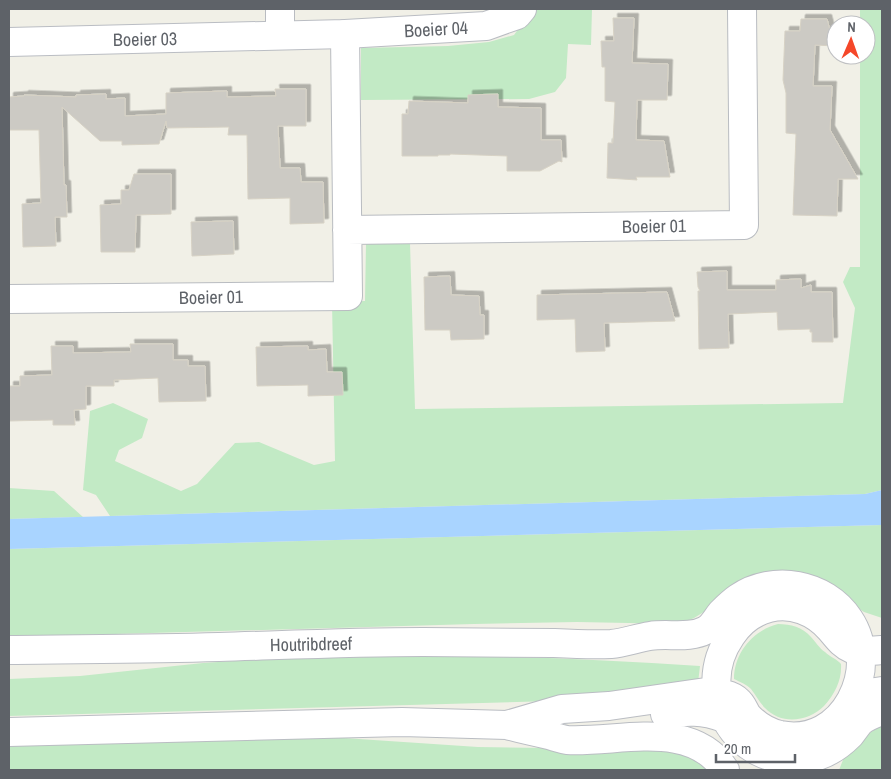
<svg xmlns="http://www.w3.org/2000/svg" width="891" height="779" font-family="'Archivo Narrow',sans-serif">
<defs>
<filter id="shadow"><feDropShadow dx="4.5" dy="-4.5" stdDeviation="0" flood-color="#0004"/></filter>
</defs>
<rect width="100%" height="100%" fill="#f1f0e7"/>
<path fill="#c2eac5" d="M533 9H592L591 45 568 44 566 78 555 92 529 99 361 100V48L448 46 489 42 514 35Z
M860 9H882V490L865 494 110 516 96 495 83 490 90 411 113 403 148 419 142 438 119 450 115 461 181 491 197 484 235 443 259 442 314 465 335 461 332 302 365 301 366 244 410 243 415 409 843 403 855 308 843 282 850 267H860V55H866V25H860Z
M9 488 54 491 83 517 9 519Z
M882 525V618L864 612 855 606 707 610 694 618 680 624 577 622 474 624 9 637V549Z
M778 624C791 624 802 627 811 637 816 642 819 648 825 652 830 657 837 659 841 664 842 680 835 694 824 706 808 722 781 725 765 708 759 702 756 695 751 689 746 684 740 682 734 679 734 652 754 630 778 624Z
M419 656C513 655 606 660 700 666L698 683 553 701 9 716V679L80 676 203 663 265 659Z
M882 725V770H839L845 755 868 734Z
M290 737 344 738 478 747 546 748 653 745 693 757 709 770H9V746Z"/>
<path fill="#a9d4ff" d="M882 490V525L9 549V519L865 494Z"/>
<path fill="#cccac4" stroke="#d7d2c5" filter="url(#shadow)" d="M613 18H634L632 63 668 64 667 100H637L636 140 664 141 670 177H636L637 180 607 178 608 143H613L615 102 605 101V67H602L601 41H614Z
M801 19H827L834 46 815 45 813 86H832L830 130 858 179H838L837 216 793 215 796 134 786 133V93L783 80 785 31H800Z
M275 89H306V126H278L280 168H300L301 182H323L324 223 290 224V198L248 199 247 135H228L229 127 167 128 166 121 159 144 122 145V141H100L62 107 64 185H66L67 217H55L56 246 23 247 22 204 41 203 39 130H9V97L24 96V95L76 97V95L106 94V99L125 98V116L166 114V93L227 91V97L276 96Z
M498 94V107L541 108V140H561L562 162 559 161 540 171H507V156L450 154V155H438V156H402V114H408L409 101 468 103V95Z
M134 174H171V214L136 215 135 252H101L100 205 121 204V190H129Z
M233 221 234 254 192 256 191 222Z
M727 271V290H776V280L801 279V288L811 285V292H832L833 342H812V332H810V329L778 330 777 312 728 314 729 348 699 349 698 291H700L698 287 697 272Z
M450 276 451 295 479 296 480 315H484V339L451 340 450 330H425L424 277Z
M667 292 675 321 604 323 605 351 576 352 575 319 537 320V295Z
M130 344H173V360H188V366H205L206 401 159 402 158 378 114 380V386H86V409L74 410 75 425H53V420L9 421V386H20V376L52 375 51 346H73V353L131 352Z
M308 346V350L326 349 327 372H342L343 395 308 396V385L257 386 256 347Z"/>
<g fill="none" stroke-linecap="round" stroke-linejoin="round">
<defs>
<path id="street" d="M280 9V35
M347 230 744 225 742 9
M9 299 348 296 345 34"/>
<path id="secondary" d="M9 42 345 34 486 26 517 15 522 9
M9 650C79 649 149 649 219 647 287 645 355 642 423 642 467 642 511 643 554 643 573 644 592 645 611 644 624 643 637 638 650 636 668 633 689 639 706 630 713 626 716 619 721 613 726 608 732 602 738 598 773 574 825 583 849 619 882 668 844 748 780 735 767 732 756 725 747 715 744 710 742 704 738 701 730 693 716 693 706 692L609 706 562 709 507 725
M882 650C872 651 862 652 852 649 842 645 837 637 830 629 815 612 792 602 769 608 753 612 740 622 731 636 692 692 736 768 804 759 822 757 837 748 850 735 853 731 856 727 859 723 865 717 874 714 882 711
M852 700 869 693 882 691
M665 714C687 711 702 710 724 718
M507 725C521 729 535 732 549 735 555 737 561 739 567 740 619 743 691 718 725 770
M9 732 402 722 507 725 525 724"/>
</defs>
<use href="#street" stroke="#b9bcc1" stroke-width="30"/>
<use href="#secondary" stroke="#babdc3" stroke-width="30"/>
<use href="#street" stroke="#fff" stroke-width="28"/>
<use href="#secondary" stroke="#fff" stroke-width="28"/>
</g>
<g text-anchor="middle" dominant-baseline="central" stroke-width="5" stroke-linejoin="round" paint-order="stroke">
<g font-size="18" fill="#5e6268" stroke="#fff">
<text transform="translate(436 29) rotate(-3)">Boeier 04</text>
<text transform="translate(145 39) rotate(-1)">Boeier 03</text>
<text transform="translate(654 226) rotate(-1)">Boeier 01</text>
<text transform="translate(211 297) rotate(-1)">Boeier 01</text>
<text transform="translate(311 644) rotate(-1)">Houtribdreef</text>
</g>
</g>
<rect width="891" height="779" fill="none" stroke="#5e6268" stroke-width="20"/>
<g transform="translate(851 40) rotate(2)"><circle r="24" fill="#ffffff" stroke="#bfc0c3"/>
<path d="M0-4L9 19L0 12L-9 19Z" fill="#f54729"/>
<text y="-8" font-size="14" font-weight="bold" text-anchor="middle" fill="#5e6268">N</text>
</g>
<path d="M716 754v8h79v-8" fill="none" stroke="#5e6268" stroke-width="2.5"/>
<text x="724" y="754" font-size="15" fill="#5e6268" stroke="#ffffff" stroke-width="4" paint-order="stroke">20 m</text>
</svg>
